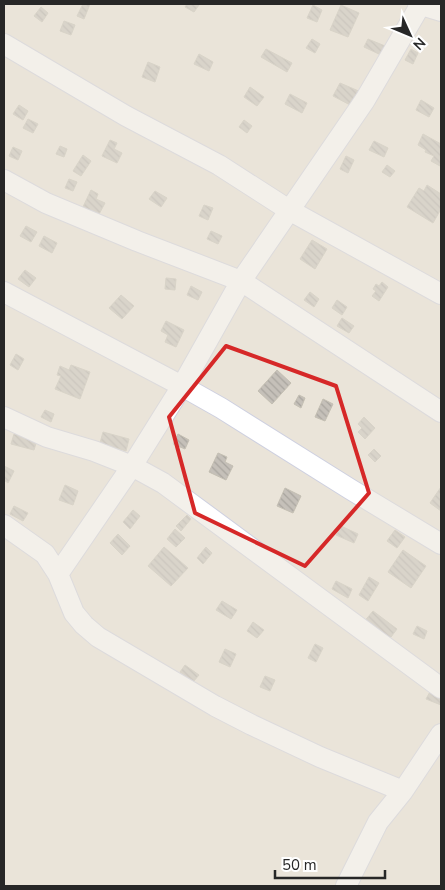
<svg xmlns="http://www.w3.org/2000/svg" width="445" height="890" font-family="'Nunito Sans',sans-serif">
<defs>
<pattern id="building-back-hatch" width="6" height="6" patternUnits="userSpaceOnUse" patternTransform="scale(1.25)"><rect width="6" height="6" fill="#c5c0b9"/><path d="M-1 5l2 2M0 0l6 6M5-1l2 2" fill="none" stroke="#a9a59f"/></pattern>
</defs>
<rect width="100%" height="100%" fill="#eae4d9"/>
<path fill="url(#building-back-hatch)" stroke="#c4bfb3" d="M83 4H90L84 19 77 16Z
M187 4H196L199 5 194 12 185 7Z
M313 5 322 10 317 22 307 18Z
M341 5 359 13 348 37 330 30Z
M41 7 48 13 42 22 34 16Z
M64 21 75 25 71 35 60 31Z
M312 39 320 44 315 53 306 48Z
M368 39 385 46 381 55 364 47Z
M266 49 292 63 287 72 261 57Z
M411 49 418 53 413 64 405 60Z
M199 54 213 62 209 71 194 64Z
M148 62 160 67 155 82 142 77Z
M340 83 361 92 354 107 333 96Z
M250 87 264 97 257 106 244 97Z
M290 94 307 103 302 113 285 104Z
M421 100 434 108 429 117 416 110Z
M19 105 28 111 23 120 13 114Z
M28 119 38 124 33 133 23 128Z
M244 120 252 126 247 133 239 127Z
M423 134 441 144V163L440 166 431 161 434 156 425 152 426 150 418 145Z
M110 140 117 143 114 149 122 153 117 163 102 156Z
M374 141 388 148 384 157 369 150Z
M60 146 67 149 64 157 56 154Z
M13 147 22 151 18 160 9 156Z
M83 155 91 161 81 176 73 171Z
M346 156 354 160 348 173 340 169Z
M387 165 395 171 390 177 382 172Z
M69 179 77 182 73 191 65 188Z
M427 185 441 194V209L433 223 407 207 419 188 424 191Z
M91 190 98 194 96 199 105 203 97 218 81 211Z
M155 191 167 198 161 207 149 199Z
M204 205 213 208 208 220 199 216Z
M26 226 37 232 31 242 20 236Z
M211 231 222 236 218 244 207 239Z
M44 236 57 243 52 253 39 246Z
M312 240 327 249 315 269 300 259Z
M25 270 36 278 29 287 18 279Z
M166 278 176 279 175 290 165 289Z
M382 282 388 287 379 301 372 296 376 291 373 289 376 284 379 286Z
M191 286 202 292 198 300 187 295Z
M310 292 319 299 314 307 304 300Z
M121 295 134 306 122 319 109 308Z
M337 300 347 307 342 315 332 308Z
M342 318 354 326 349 333 337 326Z
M166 321 184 330 176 347 165 342 168 335 161 331Z
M16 354 24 359 18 370 10 365Z
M71 365 90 372 80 399 55 389 61 376 57 375 60 366 69 370Z
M277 370 291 383 272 404 258 391Z
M299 395 305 398 301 408 294 404Z
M323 399 333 404 325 421 315 417Z
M45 410 54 414 51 422 41 417Z
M364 417 375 428 365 439 358 432 362 428 358 424Z
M103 432 129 439 126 451 100 443Z
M14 434 37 440 34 450 11 444Z
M178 434 189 440 185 449 173 444Z
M374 449 381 456 375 462 368 455Z
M218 453 227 457 225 462 233 466 226 480 209 472Z
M4 466 14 471 8 483 4 480Z
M65 485 78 491 73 505 59 500Z
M441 487V511L430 503Z
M285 488 301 496 293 513 277 506Z
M14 506 28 513 23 521 10 514Z
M133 510 140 516 130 529 123 522Z
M187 515 191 519 181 531 176 526Z
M341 526 358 534 354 543 336 535Z
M175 529 185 538 176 547 167 539Z
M395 530 405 537 397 548 387 541Z
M118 534 130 546 122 555 110 543Z
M164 547 188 568 171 586 148 566Z
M206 547 212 553 203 564 197 558Z
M403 550 426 566 411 588 388 572Z
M369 577 379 583 368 601 359 595Z
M336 581 352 589 348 598 332 589Z
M222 601 237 610 231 619 216 610Z
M373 611 397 629 388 641 363 623Z
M253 622 264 630 257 638 247 631Z
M417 626 427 631 424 639 413 634Z
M315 644 323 648 316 662 308 658Z
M225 649 236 654 230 667 219 662Z
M185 665 199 675 193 682 180 672Z
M265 676 275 680 270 691 260 687Z
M431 690 441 695V705L426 699Z"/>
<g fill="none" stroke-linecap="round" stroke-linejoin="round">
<defs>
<path id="minor" d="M418 4 441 11
M4 44 126 116 219 165 289 210 441 294
M4 180 46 203 137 241 241 281 441 412
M4 292 182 386 221 408 350 489 441 544
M4 417 47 437 94 451 132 466 163 483 441 688
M4 525 45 554 58 574 74 613 84 625 98 637 215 706 252 725 320 757 403 791
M58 574 132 466 182 386 241 281 365 100 421 4
M346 886 378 822 403 791 441 734"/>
</defs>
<use href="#minor" stroke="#ced0e0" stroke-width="22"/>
<use href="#minor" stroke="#fff" stroke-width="20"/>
</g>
<path d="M0 0H445V890H0ZM226 346 336 386 369 493 305 566 195 513 169 417Z" fill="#eae4d9" fill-opacity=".55" fill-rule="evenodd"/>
<path fill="none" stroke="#d62828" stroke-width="4" stroke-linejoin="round" d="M226 346 336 386 369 493 305 566 195 513 169 417Z"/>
<rect width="445" height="890" fill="none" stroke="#272727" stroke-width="10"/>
<g transform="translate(410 35) rotate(134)" stroke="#ffffff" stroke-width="4" paint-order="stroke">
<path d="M0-4L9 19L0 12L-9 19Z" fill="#272727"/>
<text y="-8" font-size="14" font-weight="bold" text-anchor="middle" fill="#272727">N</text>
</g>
<path d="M275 870v8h110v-8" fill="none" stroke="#272727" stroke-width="2.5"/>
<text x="282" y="870" font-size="15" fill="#272727" stroke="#ffffff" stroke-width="4" paint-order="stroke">50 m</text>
</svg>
